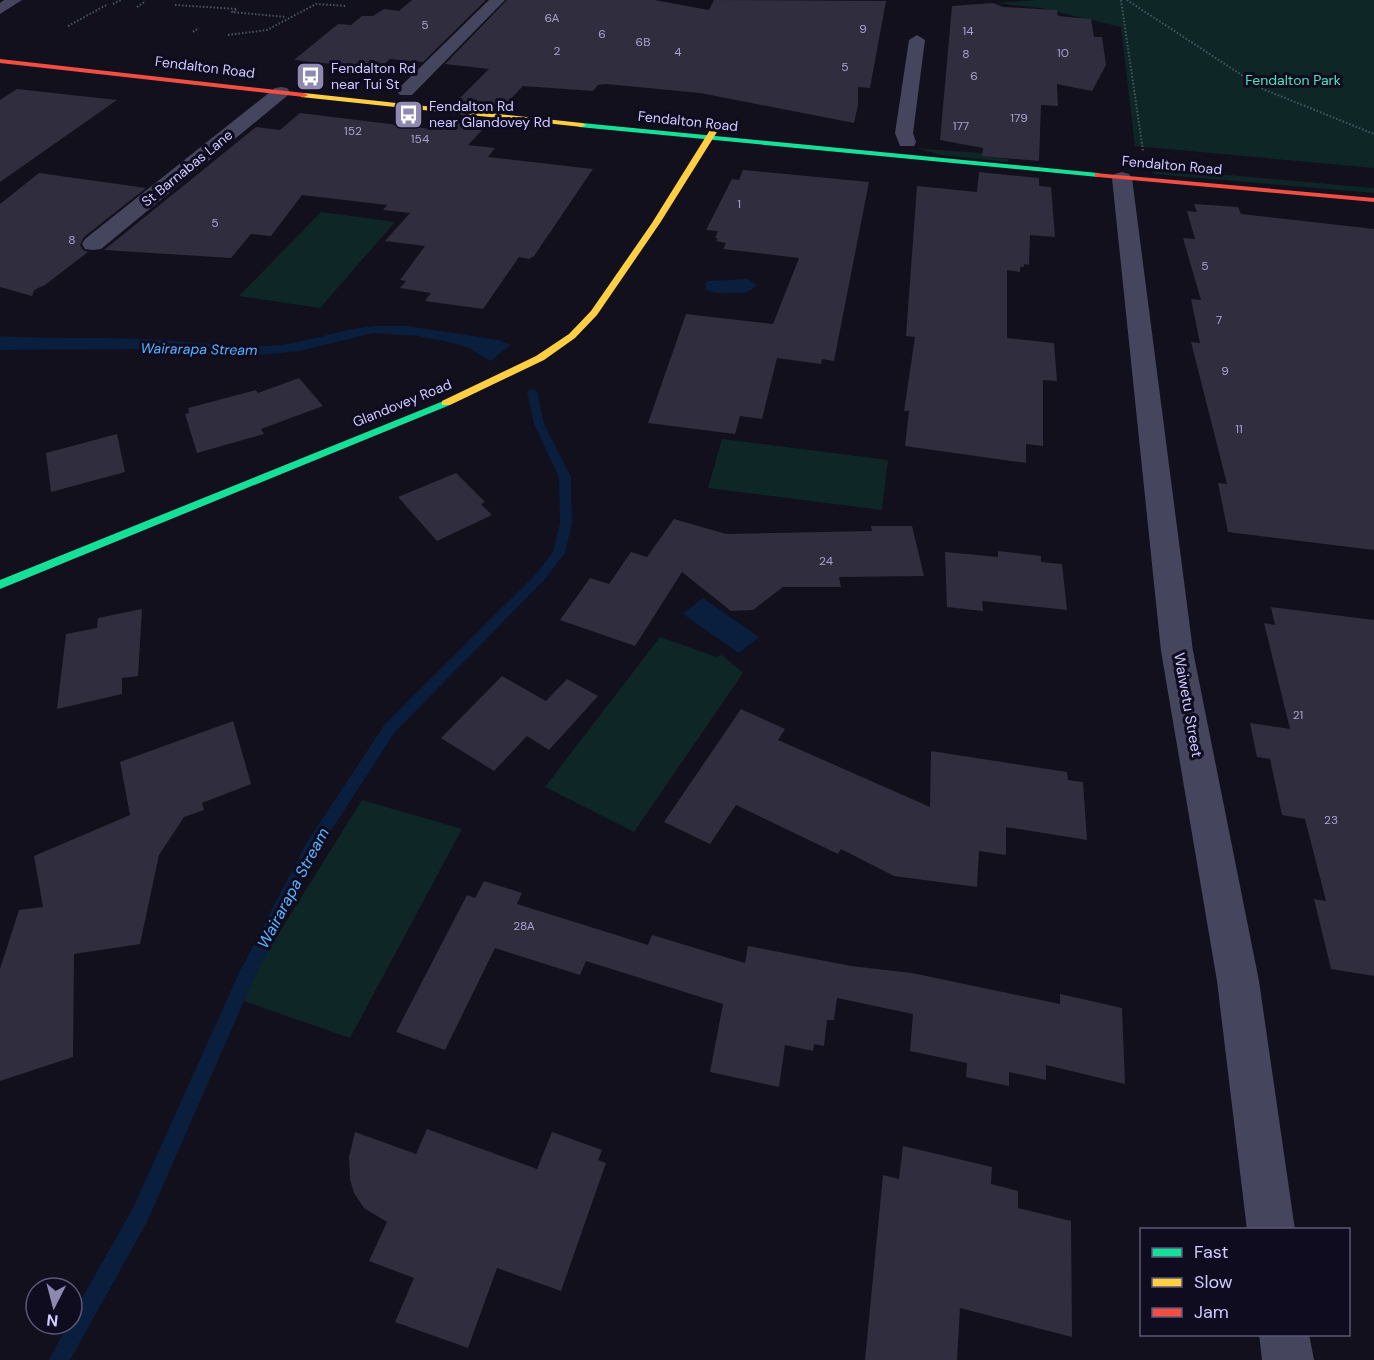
<svg xmlns="http://www.w3.org/2000/svg" width="1374" height="1360" font-family="'DM Sans',sans-serif">
<rect width="100%" height="100%" fill="#12101c"/>
<path fill="#0f2626" d="M1038 0H1374V168L1135 146 1121 27 1041 8 997 3Z
M916 148 980 153 1008 159V162L941 155Z
M1150 168 1374 188V193L1154 174Z
M321 212 395 222 320 308 239 296Z
M722 439 888 460 882 510 708 488Z
M660 637 717 657 722 655 743 673 634 832 545 787Z
M362 800 462 829 350 1038 238 999Z"/>
<path fill="#0a1e3e" d="M748 279 757 286 746 293C733 292 717 296 706 289L705 283 708 281Z
M375 326H407L499 340 511 345 490 361 469 348 449 342 418 336 373 333 300 351 239 357 211 356 157 349 0 350V336C49 339 97 337 146 339 187 341 227 347 268 346 305 344 339 329 375 326Z
M703 598 759 637 739 653 683 614Z"/>
<g fill="none" stroke-linecap="round" stroke-linejoin="round">
<path fill="#0a1e3e" fill-rule="evenodd" d="M532 389 537 392 544 424 571 477 572 523 565 553 545 579 395 732 317 852 251 985 147 1222 70 1360H49L68 1324H72V1316L133 1208 239 973 307 842 385 724 537 573 553 552 560 523 559 477 534 424 527 392Z"/>
</g>
<path fill="#302d3e" d="M412 0H486L423 62 390 59 379 69 294 60 338 24 351 25 362 16H373L384 9 399 11Z
M507 0H654L709 10 714 0 886 1 870 88 858 87V105L854 123 700 93 606 84 598 85 593 91 523 86 502 108 455 103 489 69 445 64Z
M993 3 1003 7 1057 10 1058 16 1091 19 1094 37H1102L1106 65 1092 91 1057 84 1058 106 1041 105 1039 161 982 156 983 148 940 140 952 6Z
M17 89 117 100 0 182V100Z
M300 113 431 129 442 118 489 123 468 145 495 148 488 157 593 169 534 256 529 259 519 257 483 309 425 301 431 293 400 288 406 281 400 280 425 246 385 241 410 213 383 210 387 205 302 195 271 236 251 234 231 258 104 250 256 127 280 130Z
M743 170 869 182 834 361 822 359 821 364 777 358 762 419 740 416 735 434 648 423 686 314 773 324 799 258 723 249 726 243 716 241 718 238H715L718 231 706 230 732 179 739 180Z
M979 172 1039 178V186L1051 187 1055 237 1030 235 1029 265 1024 264V267H1020V272L1007 270V338L1054 343 1057 381 1043 380V446L1026 444V463L905 446 909 411H904L915 337 906 336 917 186 977 192Z
M39 173 146 188 84 237 80 245 83 250 88 252 45 285 34 290 32 296 0 287V204Z
M1194 204 1238 207 1241 214 1374 229V550L1228 532 1218 483 1227 484 1191 342 1200 343 1191 299 1201 300 1183 238 1195 239 1187 211 1197 212Z
M299 378 323 406 261 429 264 434 197 453 185 414 189 413 188 408 256 390 258 393Z
M117 434 125 472 51 492 46 453Z
M456 473 485 502 481 504 492 515 437 541 398 497Z
M674 519 726 534 872 531 871 526H912L924 576 839 577 841 587H783L753 610 731 611 682 572 635 646 560 620 590 578 609 584 631 552 647 557Z
M998 551 1041 556V562L1062 564 1067 610 982 601 983 611 947 607 945 552 998 557Z
M1271 607 1374 620V976L1331 969 1314 899 1326 901 1305 819 1282 815 1270 759 1257 757 1250 723 1290 729 1264 623 1275 625Z
M142 609 138 676 122 678V694L57 709 66 634 97 628 98 618Z
M502 676 546 701 567 679 598 696 549 750 527 736 494 771 441 738Z
M741 709 785 729 778 740 930 807 931 751 1067 772 1068 780 1083 782 1087 840 1006 827V855L979 851 977 887 894 876 841 849 838 854 736 805 710 844 664 822Z
M233 721 251 784 202 803 204 810 184 817 159 855 140 944 74 954 73 1057 0 1081V969L19 910 43 907 34 856 130 815 120 762Z
M484 881 522 893 517 904 648 945 652 935 745 963 748 946 851 966 912 973 1060 1004V994L1122 1008 1125 1084 1046 1065V1080L1009 1072V1086L966 1077 967 1063 910 1051 913 1014 837 998 834 1020H827L824 1046 814 1044 813 1051 785 1045 779 1087 710 1072 723 1004 586 961 580 975 495 948 445 1050 396 1032 467 895 475 898Z
M427 1129 537 1169 552 1132 602 1150 598 1160 606 1163 561 1291 497 1268 468 1348 395 1322 414 1278 369 1261 387 1222 364 1208 354 1193 350 1179 349 1157 355 1132 416 1154Z
M903 1146 992 1167 991 1184 1018 1191V1208L1071 1221 1072 1337 960 1308 957 1360H865L883 1175 899 1179Z"/>
<g fill="none" stroke-linecap="round" stroke-linejoin="round">
<path stroke="#475765" stroke-width="2" stroke-dasharray="1.5 2" stroke-linecap="butt" d="M1121 0 1143 151
M1127 0 1263 89 1374 134
M113 4 121 0
M175 5 237 9 232 12 286 17
M137 7 146 1
M68 26 108 4
M193 32 199 28
M228 35 267 30 316 4 347 6"/>
<path fill="#45455d" fill-rule="evenodd" d="M4 0H22L0 14V3Z
M489 0H505L412 95H400L397 91 400 87Z
M917 35 925 40 913 133 916 142 914 146H900L895 133 909 40Z
M281 87 287 88 290 92 287 96 101 249 93 250 85 249 82 244 85 239 275 88Z
M1122 172 1129 174 1132 178 1193 651 1259 981 1295 1230H1247L1217 981 1161 651 1112 178 1115 174Z
M1259 1334H1309L1314 1360H1262Z"/>
<path fill="#16e098" fill-rule="evenodd" d="M582 123 1098 173 1102 175 1098 177 579 127 578 125Z
M446 400 450 401V405L0 589V580Z"/>
<path fill="#ffcf43" fill-rule="evenodd" d="M304 93 582 123 586 125 582 127 301 97V93Z
M715 122 722 124 660 223 597 315 575 338 544 360 450 405H442V401L536 356 569 334 591 311 652 223Z"/>
<path fill="#f24e42" fill-rule="evenodd" d="M0 59 304 93 308 95 304 97 0 63Z
M1095 173 1374 198V202L1098 177H1095Z"/>
</g>
<defs>
<symbol id="bus-square" viewBox="-11 -11 22 22"><rect x="-9" y="-9" width="18" height="18" rx="4" fill="#8d89b0" stroke="#0f0c20"/><path d="M-5-6H5V4H4V6H2V4H-2V6H-4V4H-5ZM-3.5-4V0h7V-4ZM-3.5 1.2v1.5H-2V1.2ZM2 1.2v1.5H3.5V1.2Z" fill="#fff"/></symbol>
</defs>
<g fill-rule="evenodd">
<use href="#bus-square" x="294" y="60" width="33" height="33"/>
<use href="#bus-square" x="392" y="98" width="33" height="33"/>
</g>
<g text-anchor="middle" dominant-baseline="central" stroke-width="6" stroke-linejoin="round" paint-order="stroke">
<g font-size="12" fill="#a7a3cf">
<text x="552" y="18">6A</text>
<text x="425" y="25">5</text>
<text x="863" y="29">9</text>
<text x="968" y="31">14</text>
<text x="602" y="34">6</text>
<text x="643" y="42">6B</text>
<text x="557" y="51">2</text>
<text x="678" y="52">4</text>
<text x="1063" y="53">10</text>
<text x="966" y="54">8</text>
<text x="845" y="67">5</text>
<text x="974" y="76">6</text>
<text x="1019" y="118">179</text>
<text x="961" y="126">177</text>
<text x="353" y="131">152</text>
<text x="420" y="139">154</text>
<text x="739" y="204">1</text>
<text x="215" y="223">5</text>
<text x="72" y="240">8</text>
<text x="1205" y="266">5</text>
<text x="1219" y="320">7</text>
<text x="1225" y="371">9</text>
<text x="1239" y="429">11</text>
<text x="826" y="561">24</text>
<text x="1298" y="715">21</text>
<text x="1331" y="820">23</text>
<text x="524" y="926">28A</text>
</g>
<g font-size="14" fill="#cfcaff" stroke="#0f0c20">
<text transform="translate(205 67) rotate(7)">Fendalton Road</text>
<text transform="translate(688 121) rotate(6)">Fendalton Road</text>
<text transform="translate(1172 165) rotate(5)">Fendalton Road</text>
<text transform="translate(187 168) rotate(-39)">St Barnabas Lane</text>
<text transform="translate(402 403) rotate(-22)">Glandovey Road</text>
</g>
<g font-size="14" fill="#cfcaff" stroke="#0f0c20" text-anchor="start">
<text x="331" y="68">Fendalton Rd<tspan x="331" dy="16">near Tui St</tspan></text>
<text x="429" y="106">Fendalton Rd<tspan x="429" dy="16">near Glandovey Rd</tspan></text>
</g>
<g font-size="14" fill="#53e3bc" stroke="#0f0c20">
<text x="1293" y="80">Fendalton Park</text>
</g>
<g font-size="14" font-style="italic" fill="#58b5ff" stroke="#0f0c20">
<text transform="translate(199 349) rotate(1)">Wairarapa Stream</text>
</g>
<g font-size="15" fill="#cfcaff" stroke="#0f0c20">
<text transform="translate(1188 705) rotate(80)">Waiwetu Street</text>
</g>
<g font-size="16" font-style="italic" fill="#58b5ff" stroke="#0f0c20">
<text transform="translate(293 888) rotate(-62)">Wairarapa Stream</text>
</g>
</g>
<rect x="1140" y="1228" width="210" height="108" fill="#0f0c20" stroke="#5c5879" stroke-width="1.5"/>
<rect x="1152" y="1248" width="30" height="9" fill="#16e098" stroke="#5c5879" stroke-width="1.5"/>
<text x="1194" y="1258" font-size="18" fill="#cfcaff">Fast</text>
<rect x="1152" y="1278" width="30" height="9" fill="#ffcf43" stroke="#5c5879" stroke-width="1.5"/>
<text x="1194" y="1288" font-size="18" fill="#cfcaff">Slow</text>
<rect x="1152" y="1308" width="30" height="9" fill="#f24e42" stroke="#5c5879" stroke-width="1.5"/>
<text x="1194" y="1318" font-size="18" fill="#cfcaff">Jam</text>
<g transform="translate(54 1306) rotate(186)"><circle r="28" fill="#0f0c20" stroke="#5c5879" stroke-width="1.5"/>
<path d="M0-4.5L10 22L0 15L-10 22Z" fill="#8d89b0"/>
<text y="-9" font-size="16" font-weight="bold" text-anchor="middle" fill="#cfcaff">N</text>
</g>
</svg>
